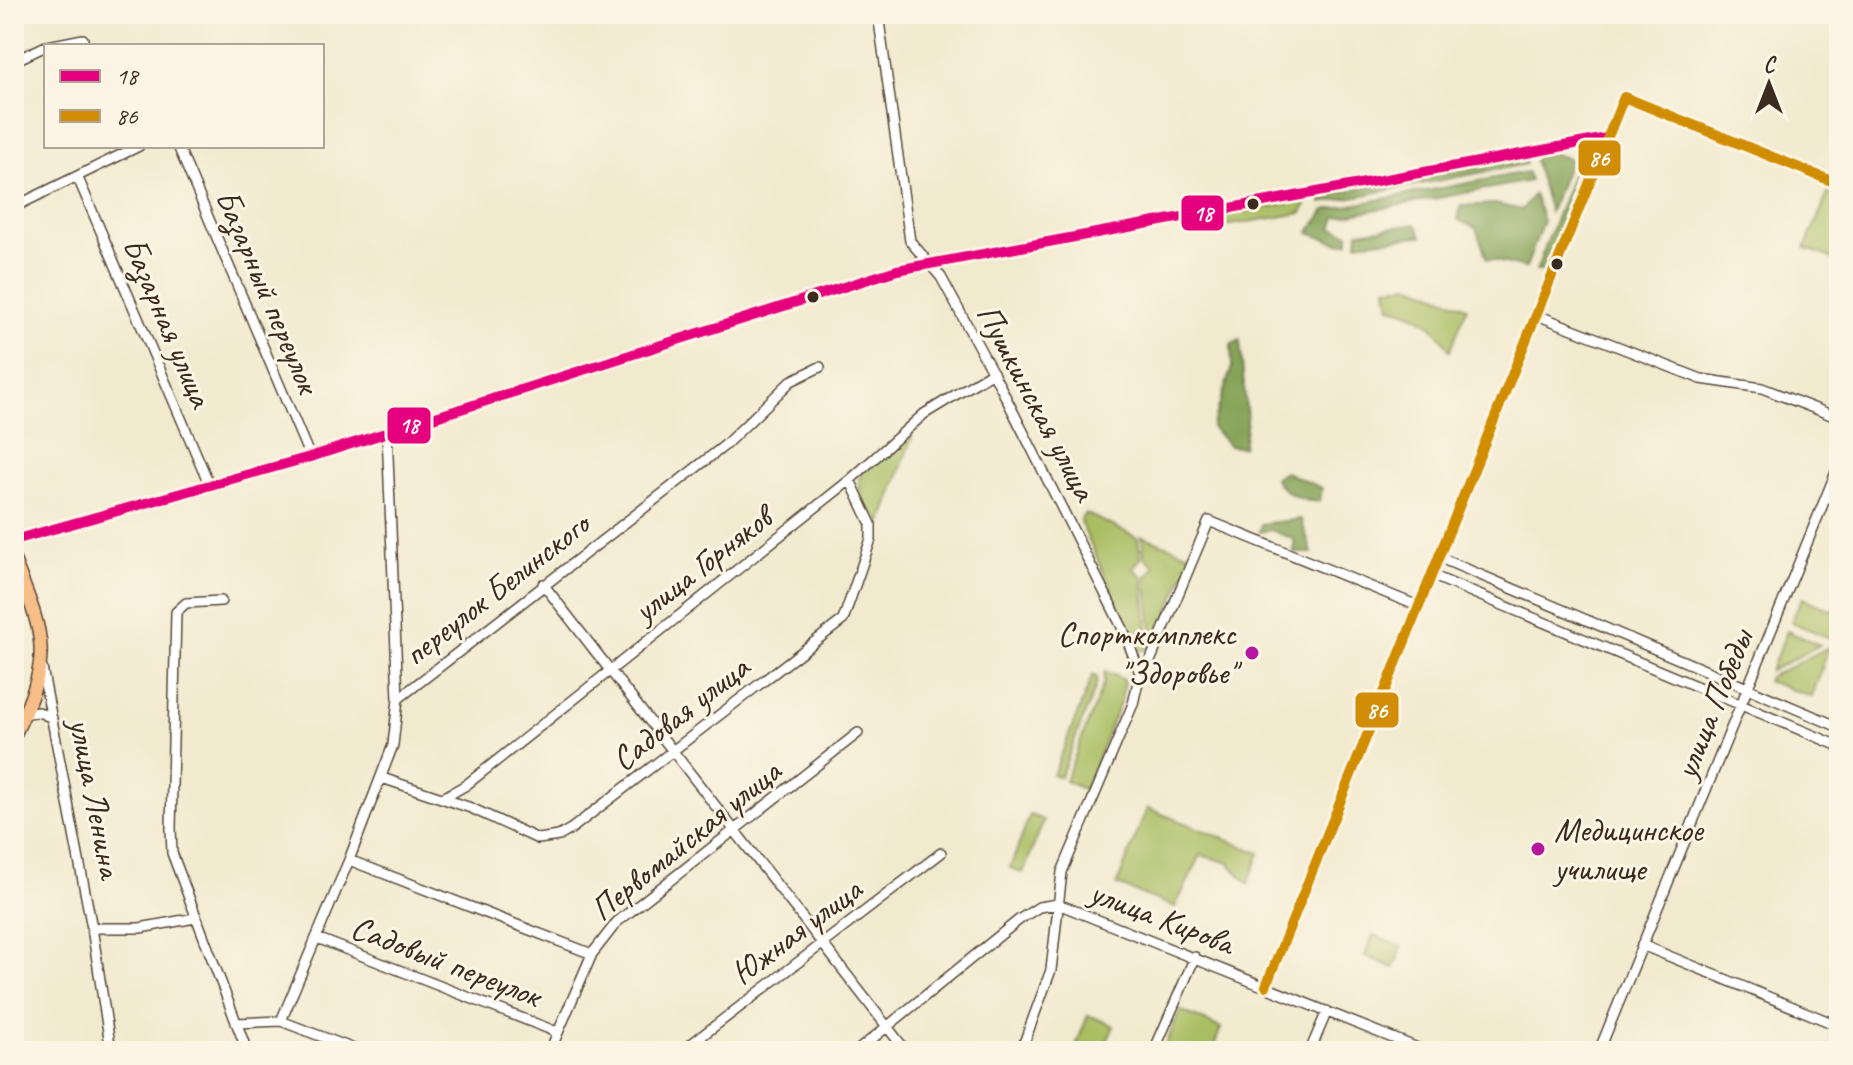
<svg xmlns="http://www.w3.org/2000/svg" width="1853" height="1065" font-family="Caveat,sans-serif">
<rect width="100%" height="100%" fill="#fcf5e5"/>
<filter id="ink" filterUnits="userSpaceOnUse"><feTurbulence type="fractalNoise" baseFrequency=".0125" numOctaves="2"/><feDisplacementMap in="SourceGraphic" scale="16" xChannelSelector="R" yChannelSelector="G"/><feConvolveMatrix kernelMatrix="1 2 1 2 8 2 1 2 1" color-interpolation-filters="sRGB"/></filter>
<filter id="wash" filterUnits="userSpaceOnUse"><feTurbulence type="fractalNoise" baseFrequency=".006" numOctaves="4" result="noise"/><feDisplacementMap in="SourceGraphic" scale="32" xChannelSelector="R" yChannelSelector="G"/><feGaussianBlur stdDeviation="1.8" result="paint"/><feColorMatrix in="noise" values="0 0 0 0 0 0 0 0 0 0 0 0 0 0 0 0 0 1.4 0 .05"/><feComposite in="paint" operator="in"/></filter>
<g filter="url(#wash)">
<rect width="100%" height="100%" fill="#f2eacf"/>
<path fill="#a9bd62" stroke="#727440" stroke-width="2" d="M1829 191 1839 195V261L1805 248Z
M1308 200 1302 213 1212 228 1210 218Z
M1412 285 1467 307 1450 351C1435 325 1420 313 1390 307L1387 287Z
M908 432 912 437 882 522C868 511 855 493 860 475Z
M1085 513 1138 538 1141 558 1133 568 1143 577 1150 650H1139L1080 521Z
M1142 536 1193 555 1154 645 1146 577 1155 566 1144 557Z
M1802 598 1839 613 1832 639 1791 622Z
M1787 631 1820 645 1770 671Z
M1829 647 1812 697 1767 681 1769 677Z
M1105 671 1124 680 1121 700 1085 790 1065 781 1103 685Z
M1093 675 1097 677 1096 686 1060 777 1053 775Z
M1147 808 1260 853 1248 884 1229 863 1201 855 1175 907 1117 885Z
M1030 815 1044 820 1023 873 1010 868Z
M1373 935 1402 947 1394 968 1365 956Z
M1180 1010 1221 1028 1212 1051H1163Z
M1088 1015 1114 1026 1103 1051H1074Z"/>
<path fill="#86a458" stroke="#60673b" stroke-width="2" d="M1554 154 1570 159 1550 212 1533 156Z
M1524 158 1526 164 1321 203V196Z
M1577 163 1582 169 1543 271H1536Z
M1527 172 1530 181 1336 217 1332 228 1349 233V242L1339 243 1309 233 1325 210Z
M1534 194 1543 221 1526 268 1487 259 1476 228 1458 220 1461 206 1495 204 1522 210Z
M1416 224 1422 236 1357 243 1358 232Z
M1240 340 1247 420 1243 447 1229 446 1212 427 1232 367 1231 344Z
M1285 472 1322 488 1319 501C1304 503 1281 492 1275 478Z
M1301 519 1312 553H1294V539L1271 530 1259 532 1261 524Z"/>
</g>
<g filter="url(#ink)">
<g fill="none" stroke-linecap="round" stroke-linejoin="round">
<defs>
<path id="minor" d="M878 14 910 241 941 277 1000 386 1123 629 1140 673 1133 704 1062 872 1051 970 1021 1051
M48 46 83 39
M14 61 46 46
M178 146 310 457
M78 178 210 486
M14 207 139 146
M1537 315 1701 379 1762 388 1839 418
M14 540 310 457 897 270 1607 138
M1438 557 1839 727
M1431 575 1839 746
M543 584 906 1051
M221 601 186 603 176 612 171 829 172 853 247 1051
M42 668 92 928 111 1051
M1140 673 1151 659 1209 521 1418 606
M398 699 724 446 791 381 820 367
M14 714 39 712 52 718
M382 778 471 808 538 839 559 836 571 829 843 620 871 539V524L850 480
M443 798 466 785 850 480 924 414 993 372
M349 860 592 954
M92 928H140L195 918
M317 938 557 1032
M1642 945 1839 1026
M1266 986 1624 97 1839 184
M281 1021 349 860 393 745 398 699 387 432
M236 1023 281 1021 359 1051
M550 1051 592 954 617 922 858 733
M682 1051 941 853
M857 1051 1020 919 1039 907 1058 904 1425 1051
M1154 1051 1195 957
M1310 1051 1327 1011
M1599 1051 1839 465"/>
<path id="major" d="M14 560C46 641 53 655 14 736"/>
</defs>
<use href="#minor" stroke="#564739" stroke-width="12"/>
<use href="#major" stroke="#564739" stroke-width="15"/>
<use href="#minor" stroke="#fff" stroke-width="9"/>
<use href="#major" stroke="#f7be87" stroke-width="12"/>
<defs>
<path id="bus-1" d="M14 540 310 457 897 270 1607 138"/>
<path id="bus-2" d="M1266 986 1624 97 1839 184"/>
</defs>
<use href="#bus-1" stroke="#fcf5e5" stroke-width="16"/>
<use href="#bus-2" stroke="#fcf5e5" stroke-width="16"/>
<use href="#bus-1" stroke="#e5007d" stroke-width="10"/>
<use href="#bus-2" stroke="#d18d06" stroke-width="10"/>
</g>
</g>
<g fill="#3b2a1e" stroke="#fcf5e5" stroke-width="3">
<circle cx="1253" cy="204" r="7"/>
<circle cx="1557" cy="264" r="7"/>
<circle cx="813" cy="297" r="7"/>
</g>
<g fill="#b5179e" stroke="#fcf5e5" stroke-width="3">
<circle cx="1252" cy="653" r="8"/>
<circle cx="1538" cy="849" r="8"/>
</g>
<g text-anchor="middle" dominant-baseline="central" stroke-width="6" stroke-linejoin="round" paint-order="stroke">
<g font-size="34" fill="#3b2a1e" stroke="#fcf5e5">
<text transform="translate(268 291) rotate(67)">Базарный переулок</text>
<text transform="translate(168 322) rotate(67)">Базарная улица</text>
<text transform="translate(1037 402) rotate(62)">Пушкинская улица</text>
<text transform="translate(702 564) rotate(-38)">улица Горняков</text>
<text transform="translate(496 589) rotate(-38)">переулок Белинского</text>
<text transform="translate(1713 704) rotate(-68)">улица Победы</text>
<text transform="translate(680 713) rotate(-38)">Садовая улица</text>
<text transform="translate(96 798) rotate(79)">улица Ленина</text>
<text transform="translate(685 840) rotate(-39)">Первомайская улица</text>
<text transform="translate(1162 917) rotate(21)">улица Кирова</text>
<text transform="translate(796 931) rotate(-37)">Южная улица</text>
<text transform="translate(446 961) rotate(21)">Садовый переулок</text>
</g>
<g font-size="34" fill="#3b2a1e" stroke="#fcf5e5" text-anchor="end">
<text x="1236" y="633">Спорткомплекс<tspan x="1236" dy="39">"Здоровье"</tspan></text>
<text x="1554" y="829" text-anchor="start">Медицинское<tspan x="1554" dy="39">училище</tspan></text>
</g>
</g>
<g stroke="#fcf5e5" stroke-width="3">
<rect x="1577" y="139" width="45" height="38" rx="8" fill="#d18d06"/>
<rect x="1180" y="194" width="45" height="38" rx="8" fill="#e5007d"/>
<rect x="386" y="406" width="46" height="39" rx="8" fill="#e5007d"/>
<rect x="1354" y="691" width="46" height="38" rx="8" fill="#d18d06"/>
</g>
<g font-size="22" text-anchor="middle" font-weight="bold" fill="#fff">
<text x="1599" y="166">86</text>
<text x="1203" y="221">18</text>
<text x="409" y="433">18</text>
<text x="1377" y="718">86</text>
</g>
<rect width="1853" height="1065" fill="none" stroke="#fcf5e5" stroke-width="48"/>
<rect x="44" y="44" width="280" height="104" fill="#fcf5e5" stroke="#afa495" stroke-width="2"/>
<rect x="60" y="70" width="40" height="12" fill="#e5007d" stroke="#afa495" stroke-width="2"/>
<text x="116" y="84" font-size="24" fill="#3b2a1e">18</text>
<rect x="60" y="110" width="40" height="12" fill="#d18d06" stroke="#afa495" stroke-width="2"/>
<text x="116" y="124" font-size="24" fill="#3b2a1e">86</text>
<g transform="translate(1769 84)" stroke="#fcf5e5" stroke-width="6" paint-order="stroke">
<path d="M0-6L14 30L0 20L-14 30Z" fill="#3b2a1e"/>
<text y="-12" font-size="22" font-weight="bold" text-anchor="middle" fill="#3b2a1e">С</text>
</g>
</svg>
